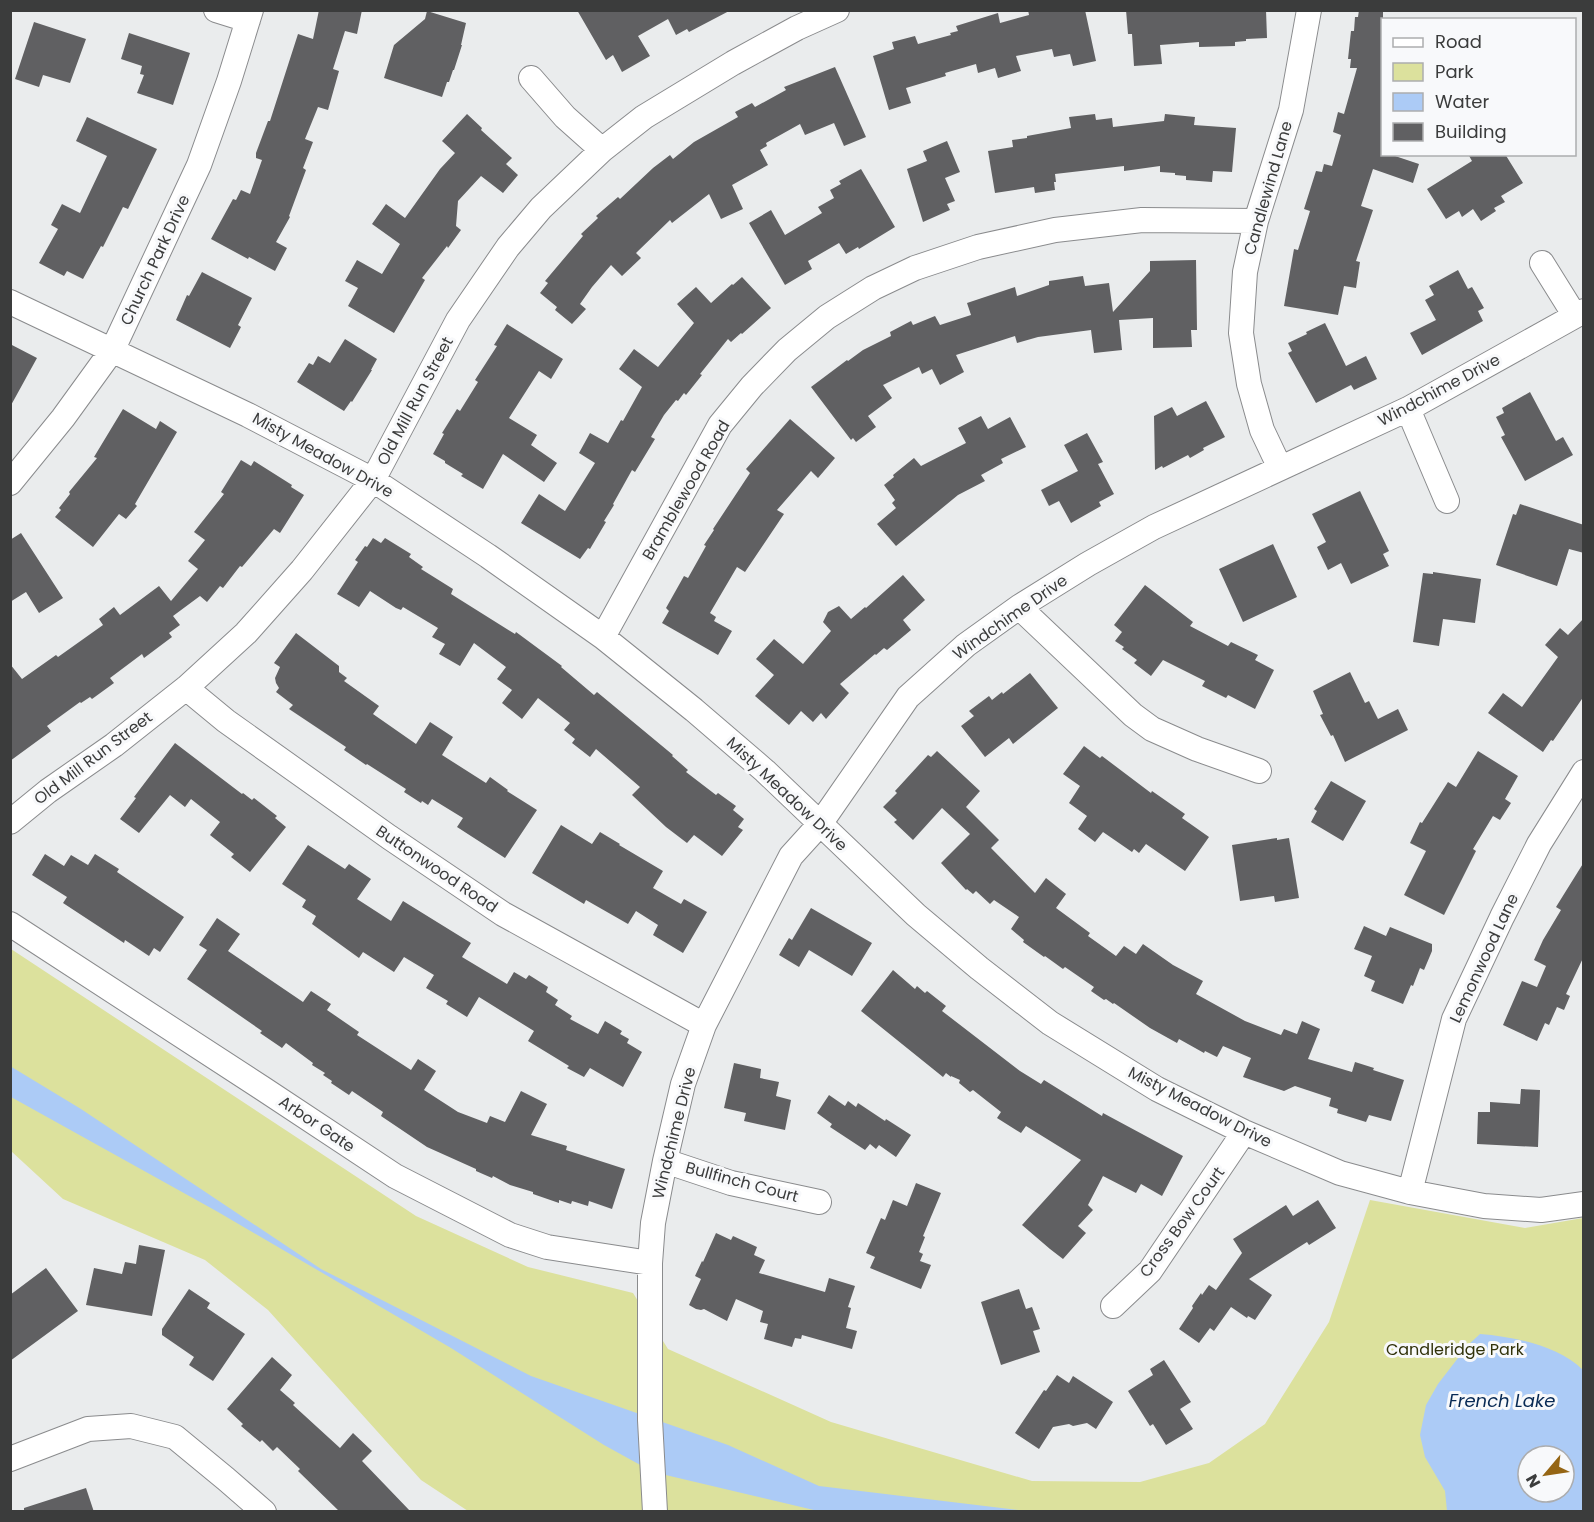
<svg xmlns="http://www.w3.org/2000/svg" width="1594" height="1522" font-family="Poppins,sans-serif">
<rect width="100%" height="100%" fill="#eaeced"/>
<path fill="#dce19d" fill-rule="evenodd" d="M11 949 416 1216 528 1267 633 1293 668 1349 831 1422 1032 1481 1140 1482 1209 1463 1265 1424 1329 1322 1370 1200 1525 1228 1583 1218V1511H468L421 1480 268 1310 205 1260 63 1199 11 1151ZM1528 1456H1564V1492H1528Z"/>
<path fill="#accbf6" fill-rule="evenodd" d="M10 1066 81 1109 321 1269 531 1376 728 1445 819 1486 1027 1511H818L653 1472 604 1445 451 1348 218 1212 11 1097Z
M1480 1334C1515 1337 1557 1345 1583 1370V1511H1447L1445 1491 1425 1457 1420 1435 1426 1405 1438 1384 1468 1345ZM1528 1456H1564V1492H1528Z"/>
<path fill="#606062" d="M319 10H362L357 34 345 31 333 69 339 71 328 110 318 107 305 139 313 142 303 168 306 170 289 216 290 217 276 242 287 248 275 271 249 257 248 259 211 239 233 199 236 200 241 190 250 194 262 160 256 158V153L268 121H270L298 34 313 39Z
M577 10H731L689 32 687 29 676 35 668 19 638 36 650 56 622 72 613 55 606 60Z
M1028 10H1085L1096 61 1073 66 1070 54 1054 57 1052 49 1016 56 1021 71 998 78 995 68 978 73 976 64 945 73 946 76 906 88 911 103 889 110 873 56 894 49 892 42 915 36 918 44 951 35 950 33 958 31 956 26 998 13 1000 23 1029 15Z
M1126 10H1266L1267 38 1246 39V41L1235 42V46L1199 47V42L1160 45 1162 64 1134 66 1132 34H1128Z
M1359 10H1383V154H1389L1419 164 1413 183 1373 169 1361 206 1373 210 1356 261 1360 262 1356 288 1344 286 1338 315 1284 306 1294 249 1298 250 1310 211 1304 209 1316 171 1322 172 1324 164 1332 166 1341 135 1333 132 1338 112 1344 114 1357 68H1350L1351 59H1348L1351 31H1354L1355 17H1358Z
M427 11 466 23 461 45H462L454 70H453L449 82H447L442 97 384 78 394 45 425 19Z
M34 22 86 39 70 83 43 75 39 87 15 79Z
M129 33 190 53 173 105 137 93 144 75 140 74 142 66 121 59Z
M835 67 866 137 844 146 834 123 805 135 800 124 766 143 767 146 760 150 768 165 732 185 743 209 721 219 709 194 672 223 670 220 636 253 641 258 622 276 611 265 592 287 580 304 586 309 572 324 555 310 557 307 540 293 548 283 545 281 583 236 581 234 598 218 596 216 618 197 620 199 653 168 670 155 673 159 694 142 738 117 735 112 752 103 755 107 786 90 784 87Z
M467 114 482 128 481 130 512 158 506 164 518 175 503 193 481 176 458 201 456 226 461 230 448 248 447 246 422 278 425 280 394 333 348 306 358 288 345 281 357 260 382 274 400 244 372 224 386 204 405 218 440 169 455 153 442 141Z
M1095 114 1096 120 1112 118 1113 127 1164 121 1165 114 1195 117 1194 125 1236 128 1232 172 1213 171 1212 182 1186 180V176L1175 175V173L1160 172V166L1124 171V166L1055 174 1056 182H1054L1055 190 1035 193 1034 187 995 193 988 151 1013 147 1012 140 1027 138V136L1071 128 1069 117Z
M87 117 157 149 128 209 123 207 103 247 101 246 83 279 67 271 64 276 39 263 58 229 51 225 62 204 80 213 107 156 76 141Z
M947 141 960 172 945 178 955 201 947 204 950 210 923 222 907 169 927 161 923 151Z
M1468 154H1505L1523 183 1501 196 1505 202 1494 208 1496 211 1481 221 1473 209 1462 217 1459 211 1446 219 1427 189 1472 161Z
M861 169 895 227 859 249 858 247 846 254 839 243 808 261 812 269 785 285 749 223 771 210 785 235 822 213 818 207 834 198 830 190 841 184 839 181Z
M1196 260 1197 330H1191L1192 347 1153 348V318L1119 320 1122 350 1094 353 1091 330 1038 337 1017 343 1015 336 956 355 964 372 940 385 932 369 922 374 919 367 883 385 892 398 868 416 876 427 856 442 853 438 851 440 811 387 847 360 848 361 863 350 891 336 890 332 911 321 913 325 935 316 940 325 971 315 967 303 1015 287 1017 296 1049 285V281L1083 276 1085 286 1109 283 1113 312 1150 271V261Z
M1458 270 1468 289 1472 287 1484 308 1478 311 1483 321 1422 355 1410 333 1436 320 1425 300 1434 295 1429 286Z
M202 272 252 298 238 325 241 327 230 348 176 320 187 295 189 296Z
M742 277 771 308 742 334 741 333 731 342 728 339 700 374 702 375 686 395 684 393 678 401 676 400 664 415 651 437 655 439 635 472 632 470 613 504 614 505 604 521 606 522 590 549 588 548 580 559 521 523 539 494 565 511 595 463 579 453 590 433 608 443 621 420 623 421 642 387 619 369 634 349 658 367 694 323 677 304 696 287 711 303 732 284 733 285Z
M1325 323 1346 366 1366 356 1377 379 1354 390 1351 385 1316 403 1288 353 1292 351 1288 343 1307 334 1306 332Z
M507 324 563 359 551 379 539 371 509 418 537 435 531 445 557 463 544 482 503 454 483 489 461 476 463 474 445 463V461L433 454 444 434 442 433 457 409 460 411 478 382 475 380 497 346 494 345Z
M345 339 377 359 371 370H372L352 402 351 401 344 411 297 382 309 363 313 365 318 356 330 363Z
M10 344 37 358 10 407Z
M1530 392 1556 441 1563 437 1573 455 1525 481 1501 437 1505 435 1496 417 1504 413 1502 408Z
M1206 401 1225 437 1203 448 1204 450 1190 458 1188 455 1163 468 1162 466 1155 470 1154 416 1172 407 1177 416Z
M123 409 156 429 160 421 177 432 135 504 137 506 126 519 119 514 93 547 55 517 61 510 59 508 70 494 69 492 97 458 94 457Z
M981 416 988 429 1010 417 1026 447 1001 459 1003 463 981 475 985 481 958 495 896 546 877 524 896 508 892 503 895 500 884 485 894 477 893 475 914 458 921 466 966 443 958 428Z
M790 419 835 458 818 478 811 471 777 510 784 514 745 572 737 567 710 613 716 617 714 621 732 631 718 655 662 623 669 611 666 608 684 576 688 578 706 546 704 545 714 530 713 529 750 473 746 469Z
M1087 433 1103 462 1098 464 1114 494 1099 502 1101 506 1071 523 1059 501 1049 506 1041 490 1078 471 1064 445Z
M241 460 251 466 254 461 292 485 291 487 304 495 280 533 274 529 242 567 240 566 223 588 220 586 207 602 200 596 173 616 180 625 169 633 172 637 144 658 142 654 110 678 114 683 92 699 90 697 81 703 80 702 47 726 51 731 10 761V664L22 679 56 655 58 657 103 625 99 619 114 607 120 615 159 586 171 601 198 569 188 561 205 540 194 532 224 494 221 492Z
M1360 491 1389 551 1383 554 1389 566 1351 584 1341 563 1328 570 1317 547 1326 542 1312 514Z
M1520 504 1584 525V553L1569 549 1557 586 1496 565 1513 514 1516 515Z
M21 533 63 598 39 613 26 592 10 602V540Z
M373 538 381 543 385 538 411 554 409 557 423 567 421 569 453 589 451 594 515 634 516 632 562 666 561 667 594 695 597 692 673 755 672 756 688 770 686 772 716 795 718 793 736 806 733 810 744 819 738 827 743 830 722 856 694 835 687 843 666 827 632 795 640 787 596 749 590 757 572 743 575 739 564 730 570 723 538 698 522 719 502 703 512 690 497 679 506 667 474 643 460 666 439 654 445 644 432 637 438 628 403 607 401 610 396 608 370 591 359 607 337 594 358 562 355 560 365 546 367 547Z
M1273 544 1297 597 1243 622 1219 569Z
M1433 572 1481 579 1475 623 1443 619 1439 646 1413 642 1423 573 1433 574Z
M903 575 925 600 903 620 911 630 887 650 884 648 876 655 875 654 840 684 849 693 826 719 821 713 813 722 801 711 789 725 755 696 774 675 756 659 774 639 803 664 831 631 823 622 828 612 839 606 851 619 865 607 866 608Z
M1145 585 1193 622 1190 626 1228 646 1231 642 1258 655 1255 660 1274 670 1255 709 1228 695 1226 698 1202 686 1205 681 1163 660 1151 676 1134 663 1137 660 1122 649 1124 647 1115 641 1122 632 1114 625Z
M1584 618V696L1553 741 1551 740 1543 752 1488 713 1503 693 1522 707 1558 657 1545 645 1560 628 1568 635Z
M296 633 339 666V672L347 678 344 681 379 706 373 714 416 744 430 722 453 737 442 755 486 783 490 777 508 790 507 791 537 810 505 858 457 827 463 818 432 799 428 805 422 801 421 803 404 792 406 789 367 764 366 765 344 750 346 747 289 709 293 705 276 692 279 688 276 683 275 678 280 667 274 663Z
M1350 672 1365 703 1369 701 1378 719 1398 709 1408 730 1345 762 1333 735 1331 736 1320 715 1323 714 1313 691Z
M1030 673 1058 708 1013 744 1009 738 985 757 961 726 974 716 969 711 989 696 992 700 1002 692 1003 694Z
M175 743 242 794 243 793 252 800 254 798 277 816 275 818 286 827 250 872 231 857 234 854 210 835 220 822 191 799 185 807 170 795 139 833 120 819 136 798 134 797Z
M1084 746 1100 758 1102 756 1151 793 1152 791 1185 814 1182 818 1209 837 1185 871 1146 844 1139 853 1134 849 1132 852 1103 832 1095 842 1078 829 1087 816 1069 803 1080 786 1063 774Z
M937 751 980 791 966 807 999 840 991 848 1035 893 1046 878 1066 894 1056 908 1090 933 1088 936 1116 956 1124 946 1136 954 1143 944 1173 965 1203 981 1196 994 1245 1021 1281 1035 1284 1029 1297 1034 1302 1021 1320 1029 1308 1059 1352 1072 1355 1062 1374 1068 1373 1070 1404 1080 1391 1121 1369 1115 1366 1122 1337 1113 1338 1109 1329 1106 1331 1098 1295 1086 1284 1091 1243 1077 1251 1058 1223 1046 1217 1057 1205 1051 1204 1053 1179 1039 1177 1043 1150 1028 1114 1003 1113 1004 1106 999 1104 1000 1091 991 1094 987 1065 967 1063 969 1045 956 1044 957 1023 942 1024 940 1011 929 1019 917 994 900 990 904 976 891 973 894 967 889 966 890 941 863 970 834 942 808 913 840 894 822 897 820 883 807 897 793 895 791 928 755 931 757Z
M1478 751 1518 776 1505 799 1511 803 1500 820 1493 816 1473 849 1476 851 1444 915 1404 895 1426 851 1410 843 1420 822 1422 823 1448 782 1456 787Z
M1331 781 1366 801 1343 841 1311 822 1317 811 1314 809Z
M561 825 592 844 600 832 620 844 619 845 663 871 653 888 681 904 684 899 707 912 683 953 653 935 658 925 636 911 628 924 586 900 584 904 532 873Z
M1277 838V840L1289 838 1299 898 1275 902 1274 896 1240 901 1232 845Z
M308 845 345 869 349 864 371 879 357 899 391 921 403 901 471 943 462 957 507 984 514 972 526 979 529 975 548 987 546 992 558 1000 555 1005 572 1016 570 1019 598 1034 605 1021 622 1031 620 1034 629 1039 627 1043 642 1052 623 1087 590 1068 584 1077 567 1068 569 1066 528 1041 534 1031 479 997 467 1017 446 1004 448 1001 426 988 434 975 404 957 394 972 363 952 359 958 312 924 316 916 302 907 306 900 282 884Z
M45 854 64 866 71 855 88 865 95 854 119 869 117 872 184 917 160 952 154 948 149 956 125 940 124 943 63 903 67 897 32 875Z
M1584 862V956L1566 994 1570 996 1564 1010 1557 1007 1549 1025 1545 1023 1537 1041 1503 1025 1522 981 1537 987 1546 966 1534 960 1543 940 1561 910 1556 907Z
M811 908 872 943 852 976 809 950 799 967 779 955 789 938 792 940Z
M217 918 240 934 228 951 303 1002 311 991 331 1004 327 1010 359 1032 357 1035 411 1070 418 1059 436 1071 424 1090 458 1112 487 1123 490 1116 505 1122 521 1091 547 1104 531 1135 567 1146 566 1150 625 1169 612 1209 589 1201 588 1206 572 1201 571 1204 559 1200V1203L533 1194V1192L510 1185 493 1176 492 1178 476 1171V1169L427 1147 381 1116 383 1112 352 1091 349 1095 331 1083 332 1081 323 1075 325 1073 312 1065 313 1063 286 1043 282 1048 260 1033 262 1031 252 1024 187 979 207 950 199 945Z
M1364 926 1386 936 1390 927 1432 944V951L1424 970 1420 968 1413 986 1411 985 1403 1004 1371 991 1375 981 1364 976 1372 956 1354 949Z
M893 970 915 989 917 986 925 993 927 991 946 1006 942 1011 1020 1071 1041 1084 1044 1080 1102 1116 1103 1113 1183 1156 1162 1196 1141 1184 1136 1193 1103 1176 1088 1205 1093 1210 1078 1226 1086 1233 1063 1259 1050 1249 1022 1225 1081 1160 1026 1126 1021 1133 997 1118 1001 1112 973 1090 970 1092 959 1083 960 1080 951 1076V1077L946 1073 943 1077 861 1011Z
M734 1063 761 1069 760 1078 779 1082 776 1096 791 1100 785 1130 744 1121 746 1113 724 1108Z
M1521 1089 1540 1090 1538 1147 1477 1144 1478 1112H1490V1102L1520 1104Z
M829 1095 845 1106 848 1101 856 1107 858 1103 885 1121 886 1119 911 1135 896 1157 879 1145 876 1149 870 1144 865 1150 830 1127 832 1124 817 1113Z
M916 1183 941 1193 923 1236 925 1237 919 1252 923 1254 920 1261 931 1265 921 1289 870 1268 875 1257 866 1253 881 1218 885 1220 893 1200 907 1206Z
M1318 1200 1336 1228 1309 1245 1307 1242 1249 1279 1272 1295 1255 1320 1248 1316 1247 1318 1231 1307 1214 1331 1210 1328 1199 1343 1179 1329 1193 1308 1192 1306 1201 1293 1202 1295 1209 1285 1216 1290 1242 1253 1233 1239 1286 1205 1293 1216Z
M716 1233 731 1240 733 1236 757 1247 754 1255 765 1260 759 1273 825 1292 829 1278 855 1286 848 1307 851 1308 846 1328 857 1331 852 1349 802 1335 801 1339 795 1338 792 1347 764 1339 768 1324 760 1322 763 1311 736 1299 727 1321 704 1309 701 1310 696 1309 689 1305 701 1279 695 1276 702 1261 703 1262Z
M139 1245 165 1250 152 1316 86 1305 94 1268 122 1274 125 1262 136 1264Z
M46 1268 78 1311 10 1361V1295Z
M189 1289 210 1303 207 1308 245 1334 213 1381 189 1365 194 1357 162 1335V1329Z
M1019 1289 1026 1309 1032 1307 1040 1329 1033 1331 1040 1352 1001 1365 981 1302Z
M272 1357 292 1375 280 1390 295 1403 293 1405 340 1448 353 1433 372 1451 362 1461 411 1512H340L298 1471 300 1469 277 1447 273 1451 262 1440 260 1442 241 1426 243 1424 227 1409Z
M1164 1360 1191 1402 1180 1409 1193 1429 1166 1445 1153 1424 1150 1426 1128 1391 1153 1375 1150 1369Z
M1057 1375 1069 1383 1073 1376 1113 1402 1096 1429 1087 1423 1073 1426 1069 1424 1053 1427 1039 1449 1015 1433 1044 1390 1046 1391Z
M86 1488 94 1512H24V1508Z"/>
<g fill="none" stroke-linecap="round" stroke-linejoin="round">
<defs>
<path id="minor" d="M216 10 248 20
M531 78 565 117 602 150
M1542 263 1575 316
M10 302 248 415 373 480 488 556 603 637 694 710 765 771 916 915 979 968 1050 1023 1157 1089 1244 1132 1340 1173 1410 1192 1484 1206 1541 1210 1584 1204
M1408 409 1447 501
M1280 468 1262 430 1249 384 1241 333 1245 272 1256 221 1291 110 1309 10
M10 483 63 418 113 349 199 165 229 81 251 10
M1019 607 1133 715 1152 729 1197 749 1259 771
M603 637 720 425 752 386 787 350 827 317 873 288 915 268 978 247 1055 230 1142 220 1256 221
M186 688 226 721 389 837 503 914 704 1025
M10 822 48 791 114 745 186 688 246 633 302 570 373 480 458 320 508 247 541 208 602 150 644 117 733 63 797 28 837 10
M10 924 262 1088 395 1176 510 1235 547 1247 650 1263
M665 1161 731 1183 819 1202
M1410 1192 1454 1019 1502 917 1539 844 1584 772
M1113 1306 1150 1271 1244 1132
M10 1459 88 1429 131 1426 175 1437 226 1479 264 1512
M655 1512 650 1420V1263L653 1223 665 1161 683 1084 704 1025 791 856 820 824 908 697 966 645 1019 607 1088 564 1154 527 1408 409 1584 311"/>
</defs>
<use href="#minor" stroke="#8a8b8d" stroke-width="26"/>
<use href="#minor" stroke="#fff" stroke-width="24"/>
</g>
<g text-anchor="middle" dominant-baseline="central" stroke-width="6" stroke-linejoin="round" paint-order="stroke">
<g font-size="16" fill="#3b3c3c" stroke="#f8f9fb">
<text transform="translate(1268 188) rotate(-74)">Candlewind Lane</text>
<text transform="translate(155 260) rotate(-65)">Church Park Drive</text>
<text transform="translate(1439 390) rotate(-28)">Windchime Drive</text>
<text transform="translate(415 401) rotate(-62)">Old Mill Run Street</text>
<text transform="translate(323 455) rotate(29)">Misty Meadow Drive</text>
<text transform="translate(686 490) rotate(-60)">Bramblewood Road</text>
<text transform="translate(1010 617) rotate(-35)">Windchime Drive</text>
<text transform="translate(93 758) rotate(-37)">Old Mill Run Street</text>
<text transform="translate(787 794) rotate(43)">Misty Meadow Drive</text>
<text transform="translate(437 869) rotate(34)">Buttonwood Road</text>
<text transform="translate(1484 958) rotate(-65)">Lemonwood Lane</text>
<text transform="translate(1200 1107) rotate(27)">Misty Meadow Drive</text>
<text transform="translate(317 1124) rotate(34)">Arbor Gate</text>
<text transform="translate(674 1133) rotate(-76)">Windchime Drive</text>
<text transform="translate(742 1182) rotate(15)">Bullfinch Court</text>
<text transform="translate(1182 1222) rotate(-54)">Cross Bow Court</text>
</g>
<g font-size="16" fill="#31320a" stroke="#f8f9fb">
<text x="1455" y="1349">Candleridge Park</text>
</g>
<g font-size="18" font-style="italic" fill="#072954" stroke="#f8f9fb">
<text x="1502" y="1400">French Lake</text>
</g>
</g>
<rect width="1594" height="1522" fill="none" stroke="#3b3c3c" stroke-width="24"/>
<rect x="1381" y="18" width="195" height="138" fill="#f8f9fb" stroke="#acadaf" stroke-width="1.5"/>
<rect x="1393" y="38" width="30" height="9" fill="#ffffff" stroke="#acadaf" stroke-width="1.5"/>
<text x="1435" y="48" font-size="18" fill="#3b3c3c">Road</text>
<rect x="1393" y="63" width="30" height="18" fill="#dce19d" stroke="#acadaf" stroke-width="1.5"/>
<text x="1435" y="78" font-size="18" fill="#3b3c3c">Park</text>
<rect x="1393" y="93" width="30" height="18" fill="#accbf6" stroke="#acadaf" stroke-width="1.5"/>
<text x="1435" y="108" font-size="18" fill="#3b3c3c">Water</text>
<rect x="1393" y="123" width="30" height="18" fill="#606062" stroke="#acadaf" stroke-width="1.5"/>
<text x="1435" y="138" font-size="18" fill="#3b3c3c">Building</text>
<g transform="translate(1546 1474) rotate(241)"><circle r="28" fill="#f8f9fb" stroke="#acadaf" stroke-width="1.5"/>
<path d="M0-4.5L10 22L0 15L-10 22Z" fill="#956514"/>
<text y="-9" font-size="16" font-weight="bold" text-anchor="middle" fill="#3b3c3c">N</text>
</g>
</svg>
